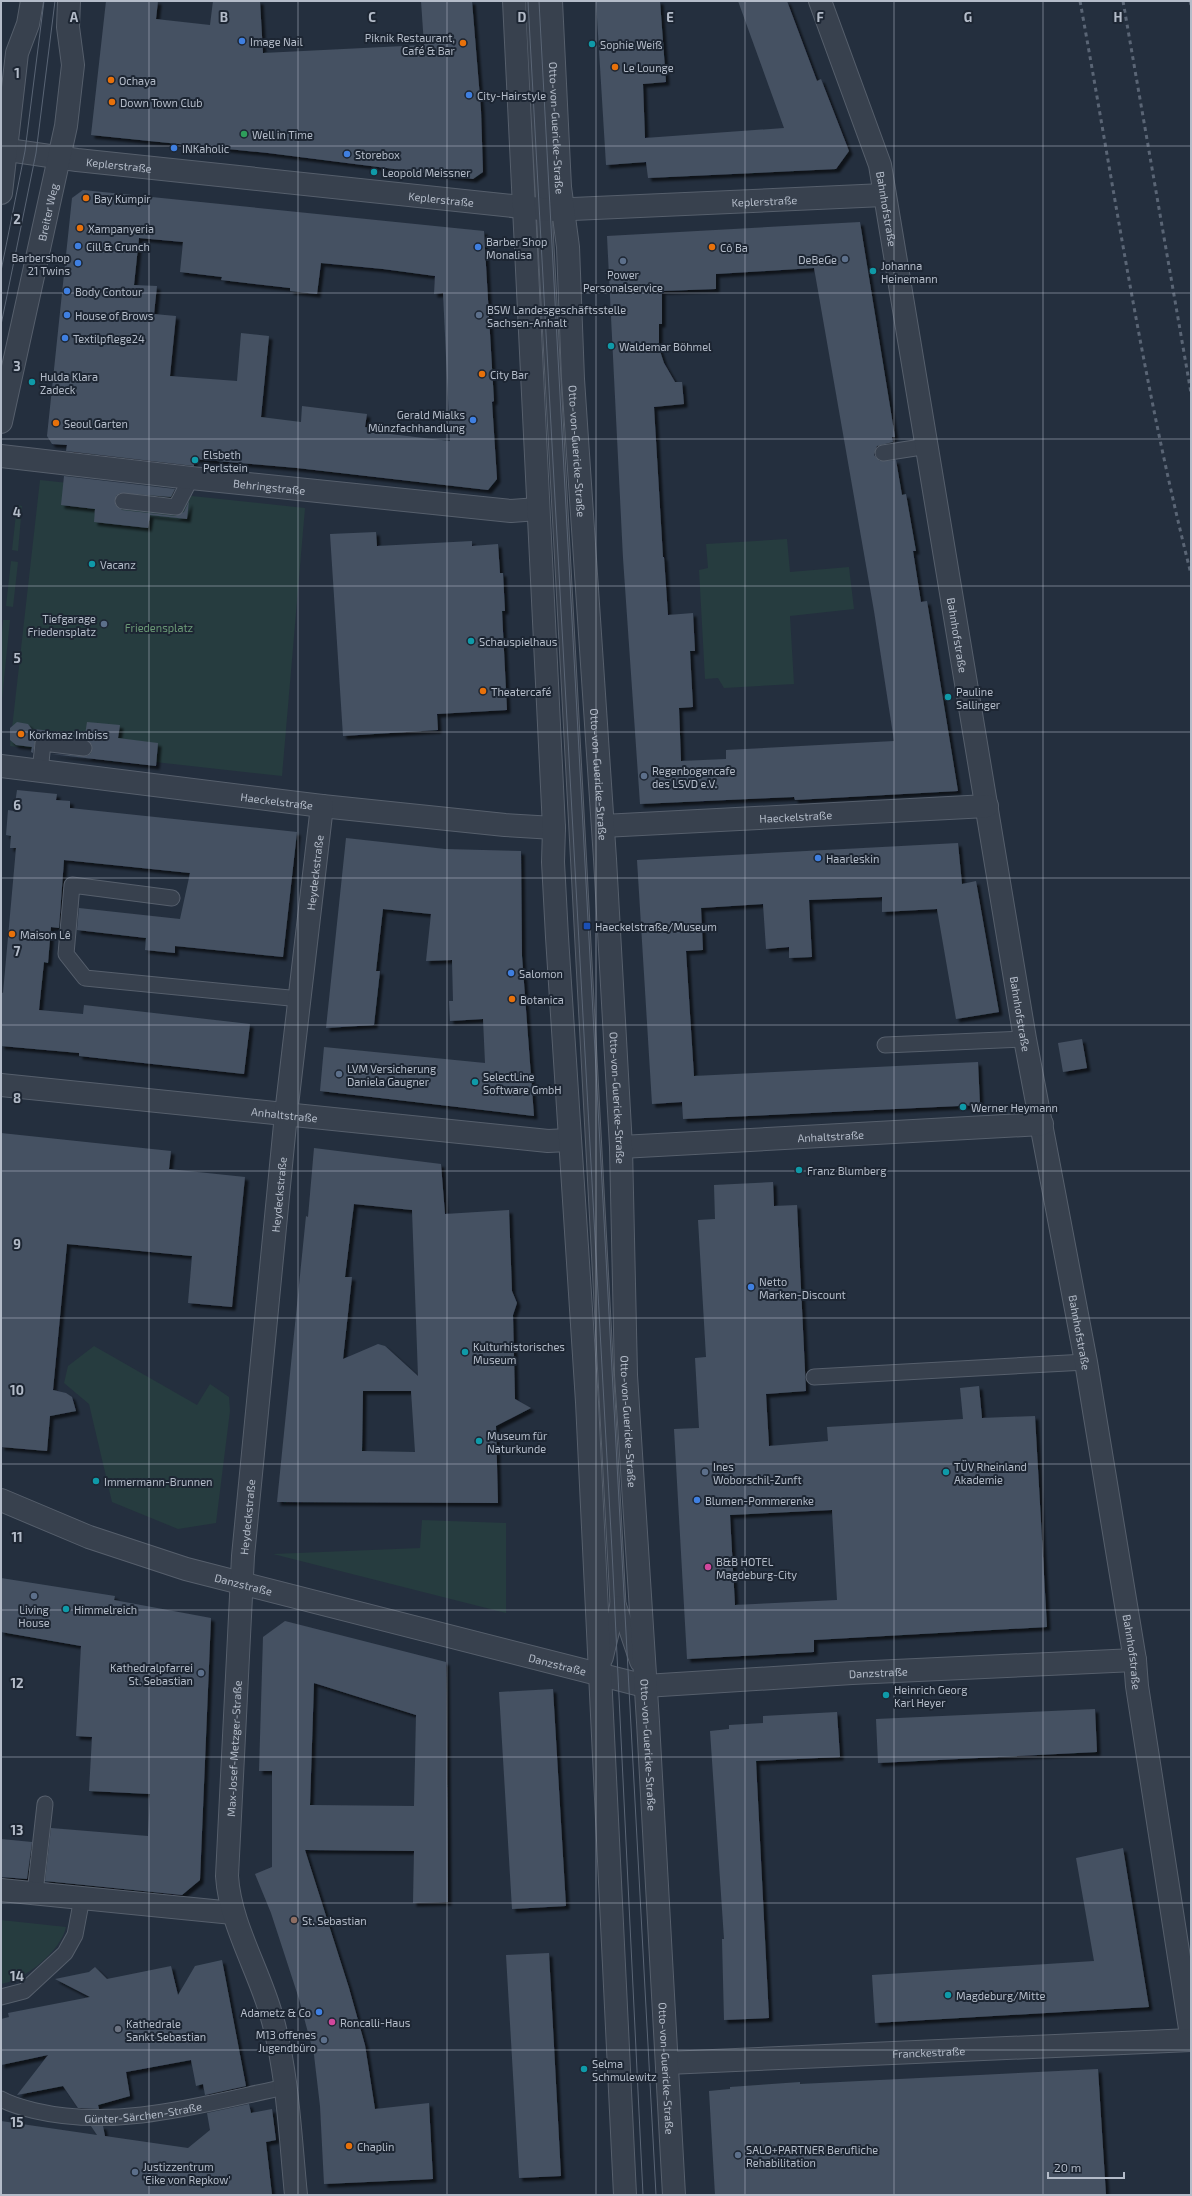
<svg xmlns="http://www.w3.org/2000/svg" width="1192" height="2196" font-family="'Exo 2',sans-serif">
<defs>
<filter id="shadow"><feDropShadow dx="3.5" dy="3.5" stdDeviation="1" flood-color="#0009"/></filter>
</defs>
<rect width="100%" height="100%" fill="#242f3e"/>
<path fill="#263c3f" d="M40 480 305 508 282 776 10 746Z
M17 505 22 506 18 551 12 550Z
M787 539 790 572 849 567 854 609 790 616 794 684 724 688 718 678 705 679 699 570 708 568 706 544Z
M11 561 18 562 13 607 6 606Z
M3 620H10L2 699 1 644Z
M94 1346 197 1405 210 1384 229 1397 230 1411 216 1523 178 1529 112 1502 89 1404 64 1383 68 1366Z
M422 1520 506 1523V1613L273 1554 420 1548Z
M1 1920 66 1927C61 1951 25 1980 1 1984Z"/>
<path fill="#455162" fill-rule="evenodd" filter="url(#shadow)" d="M106 1H158L156 19 210 25 213 1H260L263 53 424 45 421 1H472L481 110 483 172 473 179 268 153 91 135Z
M596 1H660L666 82 643 84 645 138 784 128 738 1H787L817 81 821 79 849 151 836 169 648 178 646 162 606 165Z
M83 190 484 231 494 401 492 402 497 479 488 490 297 468 194 459V466L66 451 67 445 52 444 47 436 72 198ZM139 238 183 242 180 272 222 277 221 280 290 288V291L317 294 321 263 383 269 435 276 434 294 443 293 450 441 381 433V429L365 427 367 414 302 406 301 422 261 417 269 336 241 333 237 381 170 376 176 316 154 314 157 286 134 285Z
M860 222 895 437H892L893 442 877 446 874 455 880 461 896 460 902 495 906 494 916 551H913L921 602 927 601 958 791 795 800 794 797 640 804 623 558 607 236ZM814 268 874 611 894 741 726 750V759L681 761 679 708 693 707 690 651H695L693 613 668 615 664 557H663L654 407 684 404 682 382H675L664 363 659 348V324H662V291L716 289V274Z
M64 476 175 489 171 497 120 493 116 496 115 504 122 510 175 516 184 512 189 501 187 519 150 515 148 528 94 522 95 509 61 505Z
M376 532 377 546 472 541V546L498 544 500 573H503L505 611H502L507 710 437 714 438 730 343 736 330 534Z
M17 722 28 724 33 731 34 729 85 735 87 722 120 725 118 738 158 743 156 766 51 754 87 756 91 753 92 745 85 739 44 734 36 738 33 753 31 752 32 747 16 745 10 740V728Z
M17 790 57 794 56 800 70 801V808L297 832 283 957 175 946V953L145 950 146 938 77 930 79 908 180 919 190 873 64 860 59 928 51 927 48 963 44 962 39 1010 83 1014 84 1005 250 1024 244 1074 79 1056V1053L1 1046V992L3 993 16 848H10L11 836 6 835 8 810 14 811Z
M346 838 445 849 521 851 522 956 534 1116 320 1091 324 1047 485 1063 483 1019 450 1021 449 1001H453L452 960 426 961 431 914 383 909 376 971H380L374 1025 326 1028Z
M958 843 962 884 976 881 999 1012 956 1019 937 909 882 912V897L809 900 812 957 789 958V947L766 949 763 904 701 908 703 950 686 951 694 1076 978 1062 980 1105 683 1119 682 1102 652 1104 637 860Z
M1082 1039 1087 1068 1063 1072 1058 1043Z
M1 1133 171 1151 169 1169 245 1177 232 1307 188 1303 192 1256 67 1244 53 1390 66 1393 72 1397 76 1411 50 1416 47 1451 1 1447Z
M314 1148 441 1164 445 1214 509 1210 512 1291 517 1303 513 1315 515 1399 531 1408 496 1426 498 1503 277 1502 306 1216 308 1217ZM354 1204 412 1210 418 1376 385 1346 378 1344 343 1359 352 1277H345ZM363 1391H411L415 1452 362 1451Z
M773 1182 774 1206 797 1205 806 1391 766 1394 769 1446 828 1441 827 1427 963 1419 960 1388 979 1386 982 1418 1035 1416 1047 1627 814 1640V1652L687 1659 674 1429 699 1428 695 1358 706 1357 698 1220 715 1219 714 1185ZM832 1510 837 1600 735 1605 730 1515Z
M1 1578 115 1596 114 1600 211 1618 200 1880 182 1895 45 1881 51 1828 148 1836 150 1794 89 1791 92 1737 76 1736 81 1646 1 1632Z
M285 1621 446 1662 448 1902 413 1903 414 1851 305 1850 349 1988 365 2045 375 2109 429 2103 433 2179 324 2184 320 2106 314 2055 299 1999 271 1913 255 1874 272 1867V1771H259L263 1637ZM314 1683 416 1715 414 1806 310 1805Z
M553 1689 566 1906 512 1909 499 1692Z
M1095 1709 1097 1752 878 1763 876 1719Z
M837 1712 840 1757 756 1761 769 2018 724 2020 722 1939H724L710 1731 729 1729V1725L763 1723V1716Z
M1 1839 32 1842 27 1879 1 1877Z
M1123 1848 1149 2007 875 2023 872 1975 1094 1961 1076 1858Z
M549 1953 561 2176 519 2178 506 1955Z
M222 1960 246 2086 205 2095 203 2084 196 2086 191 2060 126 2072 130 2096 98 2105 99 2109 78 2108 63 2086 17 2095 48 2055 1 2065V2019L9 2017 8 2013 90 1997 55 1979 89 1972 95 1967 107 1979 171 1966 178 1995 195 1966Z
M1098 2069 1106 2195H715L709 2091 730 2089V2087L800 2082V2084Z
M249 2104 251 2113 272 2109 276 2140 266 2142 272 2195H1V2121L97 2135 91 2126H103L105 2136 188 2148 210 2130 207 2113Z"/>
<g fill="none" stroke-linecap="round" stroke-linejoin="round">
<defs>
<g id="service">
<path d="M533 1 618 1604 638 1663"/>
<path d="M883 453 928 446"/>
<path d="M123 501 176 507 191 478"/>
<path d="M40 772 43 743 84 748"/>
<path d="M172 898 72 885 66 954 85 978 300 999"/>
<path d="M885 1045 1025 1039"/>
<path d="M814 1377 1086 1362"/>
<path d="M605 1659 618 1604"/>
<path d="M35 1893 45 1804"/>
<path d="M1 1997 24 1991 65 1953 75 1935 82 1898"/>
<path id="s1" d="M1 2099C11 2105 24 2108 36 2111 117 2130 204 2104 285 2087"/>
</g>
<g id="minor">
<path id="s2" d="M820 1 880 165 1025 1039 1086 1362 1135 1660 1137 1686 1191 2035"/>
<path id="s3" d="M1 149 77 160 550 210 884 195"/>
<path id="s4" d="M1 456 191 478 511 511 538 509"/>
<path id="s5" d="M1 766 322 806 505 825 554 828"/>
<path id="s6" d="M603 826 987 806"/>
<path id="s7" d="M1 1085 548 1141 569 1140"/>
<path id="s8" d="M621 1147 1042 1124"/>
<path id="s9" d="M1 1500 89 1537 186 1569 645 1686 852 1673 1135 1660"/>
<path d="M1 1890 233 1913"/>
<path id="s10" d="M667 2063 1191 2040"/>
<path id="s11" d="M296 2195C290 2135 288 2072 271 2014 258 1968 230 1924 227 1876L243 1556 286 1114 322 806"/>
</g>
<g id="tertiary">
<path d="M514 1 554 828 553 862 557 937 587 1402 625 2195"/>
<path id="s12" d="M551 1 560 187 568 247 573 379 605 859 621 1147 626 1375 648 1722 674 2195"/>
<path d="M1 193 17 53 28 24 32 1"/>
<path id="s13" d="M1 422 66 126 73 65 68 27 69 1"/>
</g>
</defs>
<use href="#service" stroke="#565f6c" stroke-width="17"/>
<use href="#minor" stroke="#565f6c" stroke-width="24"/>
<use href="#tertiary" stroke="#565f6c" stroke-width="24"/>
<use href="#service" stroke="#38414e" stroke-width="15"/>
<use href="#minor" stroke="#38414e" stroke-width="22"/>
<use href="#tertiary" stroke="#38414e" stroke-width="22"/>
<path stroke="#5a6575" stroke-width="1" d="M528 1 612 1551 643 2195
M539 1 656 2195
M1 271 25 151 44 1
M1 325 36 153 55 1"/>
<path stroke="#5a6575" stroke-width="3" stroke-dasharray="4 4" stroke-linecap="butt" d="M1080 1C1115 193 1143 385 1191 574
M1123 1 1191 393
M1190 1 1191 5"/>
</g>
<path fill="none" stroke="#b4bcc9" stroke-width="1" stroke-opacity="0.55" d="M149 1V2195M298 1V2195M447 1V2195M596 1V2195M745 1V2195M894 1V2195M1043 1V2195M1 146H1191M1 293H1191M1 439H1191M1 586H1191M1 732H1191M1 878H1191M1 1025H1191M1 1171H1191M1 1318H1191M1 1464H1191M1 1610H1191M1 1757H1191M1 1903H1191M1 2050H1191"/>
<g fill="#3f7fe0" stroke="#1d2633" stroke-width="1.5">
<circle cx="242" cy="41" r="4"/>
<circle cx="469" cy="95" r="4"/>
<circle cx="174" cy="148" r="4"/>
<circle cx="347" cy="154" r="4"/>
<circle cx="78" cy="246" r="4"/>
<circle cx="478" cy="247" r="4"/>
<circle cx="78" cy="263" r="4"/>
<circle cx="67" cy="291" r="4"/>
<circle cx="67" cy="315" r="4"/>
<circle cx="65" cy="338" r="4"/>
<circle cx="473" cy="420" r="4"/>
<circle cx="818" cy="858" r="4"/>
<circle cx="511" cy="973" r="4"/>
<circle cx="751" cy="1287" r="4"/>
<circle cx="697" cy="1500" r="4"/>
<circle cx="319" cy="2012" r="4"/>
</g>
<g fill="#e8710a" stroke="#1d2633" stroke-width="1.5">
<circle cx="463" cy="43" r="4"/>
<circle cx="615" cy="67" r="4"/>
<circle cx="111" cy="80" r="4"/>
<circle cx="112" cy="102" r="4"/>
<circle cx="86" cy="198" r="4"/>
<circle cx="80" cy="228" r="4"/>
<circle cx="712" cy="247" r="4"/>
<circle cx="482" cy="374" r="4"/>
<circle cx="56" cy="423" r="4"/>
<circle cx="483" cy="691" r="4"/>
<circle cx="21" cy="734" r="4"/>
<circle cx="12" cy="934" r="4"/>
<circle cx="512" cy="999" r="4"/>
<circle cx="349" cy="2146" r="4"/>
</g>
<g fill="#0f9aa8" stroke="#1d2633" stroke-width="1.5">
<circle cx="592" cy="44" r="4"/>
<circle cx="374" cy="172" r="4"/>
<circle cx="873" cy="271" r="4"/>
<circle cx="611" cy="346" r="4"/>
<circle cx="32" cy="382" r="4"/>
<circle cx="195" cy="460" r="4"/>
<circle cx="92" cy="564" r="4"/>
<circle cx="471" cy="641" r="4"/>
<circle cx="948" cy="697" r="4"/>
<circle cx="475" cy="1082" r="4"/>
<circle cx="963" cy="1107" r="4"/>
<circle cx="799" cy="1170" r="4"/>
<circle cx="465" cy="1352" r="4"/>
<circle cx="479" cy="1441" r="4"/>
<circle cx="946" cy="1472" r="4"/>
<circle cx="96" cy="1481" r="4"/>
<circle cx="66" cy="1609" r="4"/>
<circle cx="886" cy="1695" r="4"/>
<circle cx="948" cy="1995" r="4"/>
<circle cx="584" cy="2069" r="4"/>
</g>
<circle fill="#2e9e5b" stroke="#1d2633" stroke-width="1.5" cx="244" cy="134" r="4"/>
<g fill="#5c6f8a" stroke="#1d2633" stroke-width="1.5">
<circle cx="845" cy="259" r="4"/>
<circle cx="623" cy="261" r="4"/>
<circle cx="479" cy="315" r="4"/>
<circle cx="104" cy="624" r="4"/>
<circle cx="644" cy="776" r="4"/>
<circle cx="339" cy="1074" r="4"/>
<circle cx="705" cy="1472" r="4"/>
<circle cx="34" cy="1596" r="4"/>
<circle cx="201" cy="1673" r="4"/>
<circle cx="324" cy="2040" r="4"/>
<circle cx="738" cy="2155" r="4"/>
<circle cx="135" cy="2172" r="4"/>
</g>
<rect fill="#1a4fb4" stroke="#1d2633" stroke-width="1.5" x="583" y="922" width="8" height="8" rx="2"/>
<g fill="#d1479c" stroke="#1d2633" stroke-width="1.5">
<circle cx="708" cy="1567" r="4"/>
<circle cx="332" cy="2022" r="4"/>
</g>
<circle fill="#8d6e63" stroke="#1d2633" stroke-width="1.5" cx="294" cy="1920" r="4"/>
<circle fill="#6b7280" stroke="#1d2633" stroke-width="1.5" cx="118" cy="2029" r="4"/>
<g text-anchor="middle" dominant-baseline="central" stroke-width="4" stroke-linejoin="round" paint-order="stroke">
<g font-size="11" fill="#b4bcc9" stroke="#1d2633" text-anchor="start">
<text x="455" y="37" text-anchor="end">Piknik Restaurant,<tspan x="455" dy="13">Café &amp; Bar</tspan></text>
<text x="250" y="41">Image Nail</text>
<text x="600" y="44">Sophie Weiß</text>
<text x="623" y="67">Le Lounge</text>
<text x="119" y="80">Ochaya</text>
<text x="477" y="95">City-Hairstyle</text>
<text x="120" y="102">Down Town Club</text>
<text x="252" y="134">Well in Time</text>
<text x="182" y="148">INKaholic</text>
<text x="355" y="154">Storebox</text>
<text x="382" y="172">Leopold Meissner</text>
<text x="94" y="198">Bay Kumpir</text>
<text x="88" y="228">Xampanyeria</text>
<text x="486" y="241">Barber Shop<tspan x="486" dy="13">Monalisa</tspan></text>
<text x="86" y="246">Cill &amp; Crunch</text>
<text x="720" y="247">Cô Ba</text>
<text x="70" y="257" text-anchor="end">Barbershop<tspan x="70" dy="13">21 Twins</tspan></text>
<text x="837" y="259" text-anchor="end">DeBeGe</text>
<text x="881" y="265">Johanna<tspan x="881" dy="13">Heinemann</tspan></text>
<text x="623" y="274" text-anchor="middle">Power<tspan x="623" dy="13">Personalservice</tspan></text>
<text x="75" y="291">Body Contour</text>
<text x="487" y="309">BSW Landesgeschäftsstelle<tspan x="487" dy="13">Sachsen-Anhalt</tspan></text>
<text x="75" y="315">House of Brows</text>
<text x="73" y="338">Textilpflege24</text>
<text x="619" y="346">Waldemar Böhmel</text>
<text x="490" y="374">City Bar</text>
<text x="40" y="376">Hulda Klara<tspan x="40" dy="13">Zadeck</tspan></text>
<text x="465" y="414" text-anchor="end">Gerald Mialks<tspan x="465" dy="13">Münzfachhandlung</tspan></text>
<text x="64" y="423">Seoul Garten</text>
<text x="203" y="454">Elsbeth<tspan x="203" dy="13">Perlstein</tspan></text>
<text x="100" y="564">Vacanz</text>
<text x="96" y="618" text-anchor="end">Tiefgarage<tspan x="96" dy="13">Friedensplatz</tspan></text>
<text x="479" y="641">Schauspielhaus</text>
<text x="491" y="691">Theatercafé</text>
<text x="956" y="691">Pauline<tspan x="956" dy="13">Sallinger</tspan></text>
<text x="29" y="734">Korkmaz Imbiss</text>
<text x="652" y="770">Regenbogencafe<tspan x="652" dy="13">des LSVD e.V.</tspan></text>
<text x="826" y="858">Haarleskin</text>
<text x="595" y="926">Haeckelstraße/Museum</text>
<text x="20" y="934">Maison Lê</text>
<text x="519" y="973">Salomon</text>
<text x="520" y="999">Botanica</text>
<text x="347" y="1068">LVM Versicherung<tspan x="347" dy="13">Daniela Gaugner</tspan></text>
<text x="483" y="1076">SelectLine<tspan x="483" dy="13">Software GmbH</tspan></text>
<text x="971" y="1107">Werner Heymann</text>
<text x="807" y="1170">Franz Blumberg</text>
<text x="759" y="1281">Netto<tspan x="759" dy="13">Marken-Discount</tspan></text>
<text x="473" y="1346">Kulturhistorisches<tspan x="473" dy="13">Museum</tspan></text>
<text x="487" y="1435">Museum für<tspan x="487" dy="13">Naturkunde</tspan></text>
<text x="713" y="1466">Ines<tspan x="713" dy="13">Woborschil-Zunft</tspan></text>
<text x="954" y="1466">TÜV Rheinland<tspan x="954" dy="13">Akademie</tspan></text>
<text x="104" y="1481">Immermann-Brunnen</text>
<text x="705" y="1500">Blumen-Pommerenke</text>
<text x="716" y="1561">B&amp;B HOTEL<tspan x="716" dy="13">Magdeburg-City</tspan></text>
<text x="34" y="1609" text-anchor="middle">Living<tspan x="34" dy="13">House</tspan></text>
<text x="74" y="1609">Himmelreich</text>
<text x="193" y="1667" text-anchor="end">Kathedralpfarrei<tspan x="193" dy="13">St. Sebastian</tspan></text>
<text x="894" y="1689">Heinrich Georg<tspan x="894" dy="13">Karl Heyer</tspan></text>
<text x="302" y="1920">St. Sebastian</text>
<text x="956" y="1995">Magdeburg/Mitte</text>
<text x="311" y="2012" text-anchor="end">Adametz &amp; Co</text>
<text x="340" y="2022">Roncalli-Haus</text>
<text x="126" y="2023">Kathedrale<tspan x="126" dy="13">Sankt Sebastian</tspan></text>
<text x="316" y="2034" text-anchor="end">M13 offenes<tspan x="316" dy="13">Jugendbüro</tspan></text>
<text x="592" y="2063">Selma<tspan x="592" dy="13">Schmulewitz</tspan></text>
<text x="357" y="2146">Chaplin</text>
<text x="746" y="2149">SALO+PARTNER Berufliche<tspan x="746" dy="13">Rehabilitation</tspan></text>
<text x="143" y="2166">Justizzentrum<tspan x="143" dy="13">'Eike von Repkow'</tspan></text>
</g>
<g font-size="11" fill="#b4bcc9" stroke="#1d2633">
<text stroke="none"><textPath href="#s12" startOffset="127">Otto-von-Guericke-Straße</textPath></text>
<text stroke="none"><textPath href="#s3" startOffset="119">Keplerstraße</textPath></text>
<text stroke="none"><textPath href="#s3" startOffset="443">Keplerstraße</textPath></text>
<text stroke="none"><textPath href="#s3" startOffset="767">Keplerstraße</textPath></text>
<text stroke="none"><textPath href="#s2" startOffset="219">Bahnhofstraße</textPath></text>
<text stroke="none"><textPath href="#s13" startOffset="215">Breiter Weg</textPath></text>
<text stroke="none"><textPath href="#s12" startOffset="451">Otto-von-Guericke-Straße</textPath></text>
<text stroke="none"><textPath href="#s4" startOffset="270">Behringstraße</textPath></text>
<text stroke="none"><textPath href="#s2" startOffset="651">Bahnhofstraße</textPath></text>
<text stroke="none"><textPath href="#s12" startOffset="775">Otto-von-Guericke-Straße</textPath></text>
<text stroke="none"><textPath href="#s5" startOffset="278">Haeckelstraße</textPath></text>
<text stroke="none"><textPath href="#s6" startOffset="193">Haeckelstraße</textPath></text>
<text stroke="none"><textPath href="#s11" startOffset="1336">Heydeckstraße</textPath></text>
<text stroke="none"><textPath href="#s2" startOffset="1035">Bahnhofstraße</textPath></text>
<text stroke="none"><textPath href="#s12" startOffset="1099">Otto-von-Guericke-Straße</textPath></text>
<text stroke="none"><textPath href="#s7" startOffset="285">Anhaltstraße</textPath></text>
<text stroke="none"><textPath href="#s8" startOffset="210">Anhaltstraße</textPath></text>
<text stroke="none"><textPath href="#s11" startOffset="1012">Heydeckstraße</textPath></text>
<text stroke="none"><textPath href="#s2" startOffset="1359">Bahnhofstraße</textPath></text>
<text stroke="none"><textPath href="#s12" startOffset="1423">Otto-von-Guericke-Straße</textPath></text>
<text stroke="none"><textPath href="#s11" startOffset="688">Heydeckstraße</textPath></text>
<text stroke="none"><textPath href="#s9" startOffset="257">Danzstraße</textPath></text>
<text stroke="none"><textPath href="#s2" startOffset="1683">Bahnhofstraße</textPath></text>
<text stroke="none"><textPath href="#s9" startOffset="581">Danzstraße</textPath></text>
<text stroke="none"><textPath href="#s9" startOffset="905">Danzstraße</textPath></text>
<text stroke="none"><textPath href="#s12" startOffset="1747">Otto-von-Guericke-Straße</textPath></text>
<text stroke="none"><textPath href="#s11" startOffset="456">Max-Josef-Metzger-Straße</textPath></text>
<text stroke="none"><textPath href="#s10" startOffset="262">Franckestraße</textPath></text>
<text stroke="none"><textPath href="#s12" startOffset="2071">Otto-von-Guericke-Straße</textPath></text>
<text stroke="none"><textPath href="#s1" startOffset="145">Günter-Särchen-Straße</textPath></text>
</g>
<g font-size="11" fill="#6b9a76" stroke="#1d2633">
<text x="159" y="627">Friedensplatz</text>
</g>
</g>
<g font-size="13" text-anchor="middle" font-weight="bold" fill="#b4bcc9" stroke="#1d2633" stroke-width="4" stroke-linejoin="round" paint-order="stroke">
<text x="74" y="22">A</text>
<text x="224" y="22">B</text>
<text x="372" y="22">C</text>
<text x="522" y="22">D</text>
<text x="670" y="22">E</text>
<text x="820" y="22">F</text>
<text x="968" y="22">G</text>
<text x="1118" y="22">H</text>
<text x="17" y="78">1</text>
<text x="17" y="224">2</text>
<text x="17" y="371">3</text>
<text x="17" y="517">4</text>
<text x="17" y="663">5</text>
<text x="17" y="810">6</text>
<text x="17" y="956">7</text>
<text x="17" y="1103">8</text>
<text x="17" y="1249">9</text>
<text x="17" y="1395">10</text>
<text x="17" y="1542">11</text>
<text x="17" y="1688">12</text>
<text x="17" y="1835">13</text>
<text x="17" y="1981">14</text>
<text x="17" y="2127">15</text>
</g>
<rect width="1192" height="2196" fill="none" stroke="#b4bcc9" stroke-width="4"/>
<path d="M1048 2172v6h76v-6" fill="none" stroke="#b4bcc9" stroke-width="2"/>
<text x="1054" y="2172" font-size="12" fill="#b4bcc9" stroke="#1d2633" stroke-width="3" paint-order="stroke">20 m</text>
</svg>
